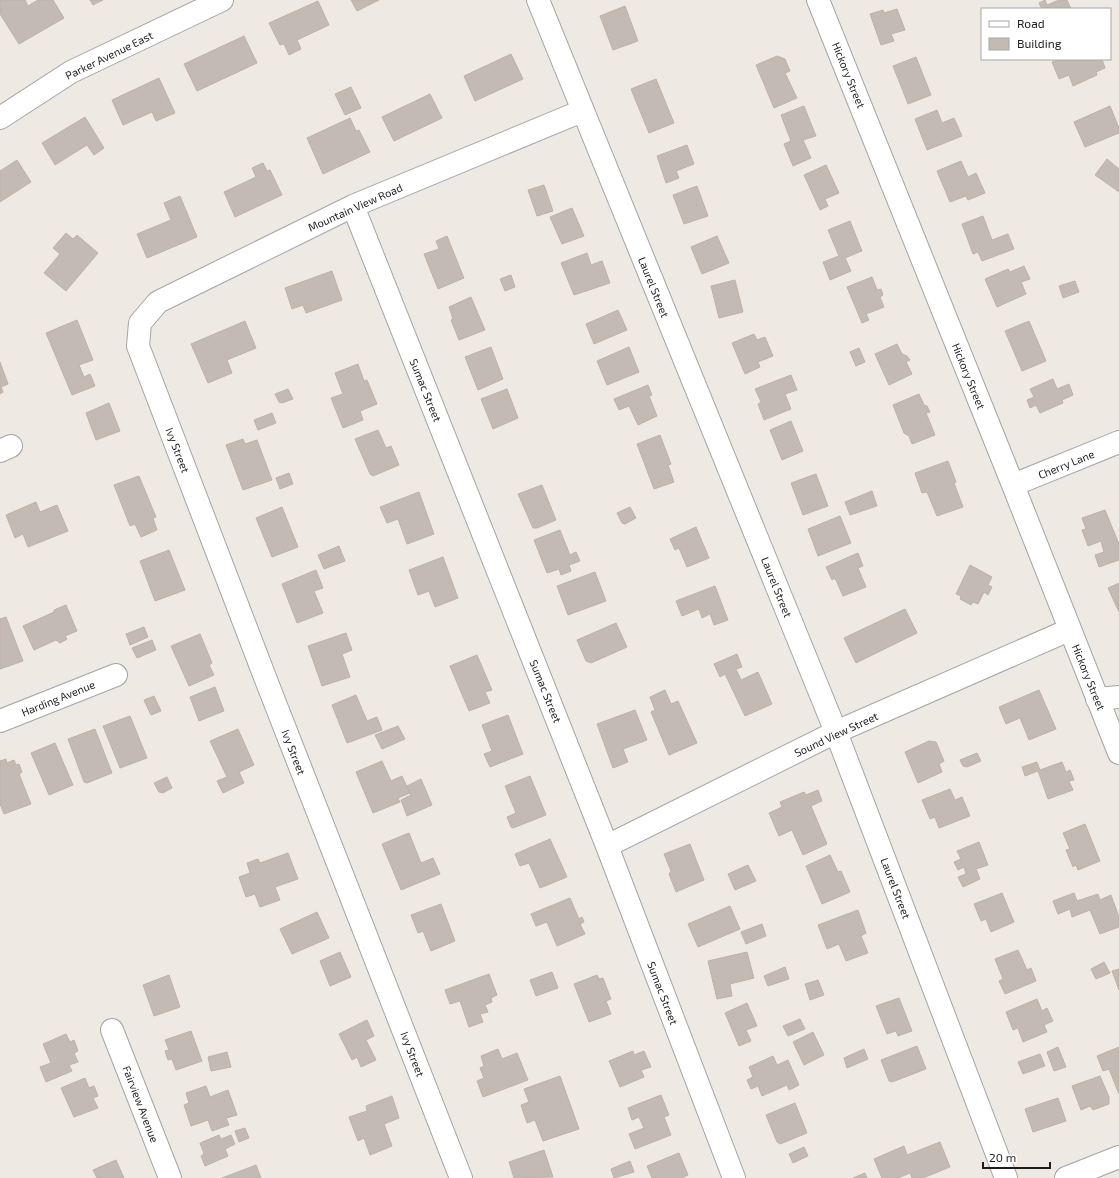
<svg xmlns="http://www.w3.org/2000/svg" width="1119" height="1178" font-family="'Exo 2',sans-serif">
<rect width="100%" height="100%" fill="#eeeae3"/>
<path fill="#c2bab3" stroke="#bfb1a6" d="M0 0H25L28 6 38 0H53L64 18 19 44 0 14Z
M90 0H103L93 5Z
M351 0H379L357 11Z
M1045 0 1047 5 1059 0H1067L1071 9H1042L1039 3Z
M318 1 329 25 297 40 301 49 289 55 284 44 280 45 269 23Z
M625 6 638 41 613 50 600 16Z
M897 9 905 30 891 34 894 41 881 45 870 14 883 10 884 13Z
M244 36 257 63 197 91 184 64Z
M511 54 523 79 475 101 464 76Z
M777 56 785 59 790 71 785 73 797 98 774 108 756 65Z
M916 57 931 95 908 104 893 66Z
M1060 59H1102L1105 68 1096 72 1097 75 1073 86 1069 75 1059 79 1052 62Z
M159 78 175 113 156 121 152 112 123 125 112 100Z
M656 79 674 123 649 133 631 89Z
M351 87 361 108 345 115 335 94Z
M430 94 442 118 394 141 382 117Z
M804 106 816 136 803 140 811 158 793 166 784 144 791 141 781 115Z
M1110 106 1119 128V133L1085 147 1074 122Z
M937 110 942 123 954 118 962 136 927 150 915 119Z
M85 117 104 148 94 155 87 145 55 165 42 143Z
M350 118 356 131 359 130 370 152 323 174 307 138Z
M687 145 694 164 676 171 679 178 666 183 657 156Z
M1107 159 1119 169V192L1095 175Z
M17 160 31 182 0 202V171Z
M961 161 968 177 976 173 985 193 968 200 966 196 950 202 937 171Z
M263 163 267 171 270 170 282 195 235 217 224 192 256 177 252 168Z
M826 165 839 193 825 199 828 206 820 210 804 175Z
M544 185 553 211 537 216 528 190Z
M697 186 708 216 684 224 673 195Z
M180 196 197 237 147 258 137 234 171 220 164 203Z
M572 208 584 236 562 244 550 217Z
M983 216 992 240 1008 234 1014 249 982 261 978 252 973 254 962 224Z
M850 221 862 251 845 258 851 271 830 280 823 262 839 256 828 230Z
M66 233 73 239 77 235 98 253 66 291 44 273 60 254 53 248Z
M447 236 464 278 438 289 424 254 439 249 436 241Z
M717 236 729 263 702 274 691 247Z
M587 253 591 265 602 261 610 283 574 295 561 263Z
M1024 266 1030 279 1021 282 1026 294 997 307 985 279 1008 269 1010 272Z
M332 271 342 300 306 313 303 305 292 309 285 288Z
M511 275 515 287 505 291 500 279Z
M872 277 877 290 881 289 883 295 880 297 884 307 866 314 869 320 862 323 847 287Z
M735 280 743 312 719 318 711 286Z
M1075 281 1079 292 1063 298 1059 286Z
M471 297 485 330 459 340 451 320 453 319 449 307Z
M618 310 627 330 594 344 586 324Z
M77 320 93 360 79 365 84 377 90 374 95 386 72 395 46 333Z
M245 321 256 348 227 360 232 373 208 383 191 344Z
M1029 321 1046 361 1022 371 1005 331Z
M754 334 757 340 765 337 773 356 758 362 760 367 745 374 732 343Z
M897 344 902 354 907 356 910 360 906 362 912 374 889 385 875 354Z
M491 347 503 379 478 390 465 357Z
M629 347 639 372 607 385 597 361Z
M859 348 865 362 856 366 850 352Z
M0 362 8 384 1 387 3 392 0 394Z
M358 364 364 381 367 380 377 404 360 411 363 420 343 428 331 398 343 394 335 373Z
M791 375 797 390 785 394 791 409 764 420 758 404 761 402 755 389Z
M1053 379 1057 389 1069 384 1073 395 1062 400 1063 403 1040 413 1036 405 1030 408 1027 400 1034 397 1030 389Z
M648 385 652 395 649 396 657 416 638 425 629 406 619 410 614 399Z
M288 389 293 399 282 403 279 402 275 394Z
M507 389 518 418 493 429 481 399Z
M919 394 924 405 927 406 930 412 926 413 935 435 912 444 909 436 904 433 893 405Z
M109 403 120 431 96 440 86 413Z
M272 413 276 423 258 430 254 420Z
M791 421 803 451 782 460 770 430Z
M378 430 386 448 391 446 399 465 373 476 370 474 355 439Z
M660 435 671 464 668 465 674 482 654 489 637 444Z
M243 439 245 444 257 440 272 480 243 490 226 445Z
M948 461 956 482 954 483 963 507 937 516 927 492 922 493 915 473Z
M289 473 293 484 280 489 276 478Z
M816 474 828 506 803 515 791 483Z
M139 476 156 517 153 518 157 530 141 537 135 524 130 526 114 485Z
M542 485 556 520 537 528H533L518 494Z
M872 491 877 506 850 515 845 502Z
M419 492 434 534 407 544 398 519 387 523 380 507Z
M36 502 40 512 57 505 68 531 28 547 23 534 15 538 6 515Z
M282 507 298 547 272 557 256 518Z
M630 507 636 518 625 524 622 523 617 513Z
M1105 510 1119 544V560L1099 567 1095 555 1104 552 1101 541 1088 546 1082 530 1086 529 1082 518Z
M840 516 851 543 818 556 808 529Z
M696 527 709 558 687 567 679 548 675 550 670 539Z
M560 530 570 555 576 552 580 561 569 565 571 571 561 575 559 569 547 573 534 540Z
M339 546 345 561 324 569 318 555Z
M169 550 185 590 155 601 140 561Z
M858 553 863 566 858 568 866 587 843 596 835 578 832 580 826 567Z
M443 557 458 598 435 607 429 591 418 595 409 570Z
M970 565 992 577 988 585 992 587 988 595 984 592 978 604 973 602 971 605 960 599 961 596 956 594Z
M316 570 323 588 314 591 323 613 297 623 282 584Z
M595 572 606 601 568 615 557 586Z
M1119 583V612L1108 588Z
M715 586 728 620 714 625 710 614 702 618 699 609 682 616 676 601Z
M66 605 77 631 65 636 67 639 60 643 56 640 34 650 23 626 54 612V610Z
M905 609 917 633 856 663 844 638Z
M6 617 23 661 0 669V619Z
M616 623 627 647 591 663 586 661 577 640Z
M144 627 148 637 130 645 126 634Z
M346 633 352 650 342 654 350 677 322 686 308 646Z
M200 634 212 663 209 665 214 675 189 686 171 646Z
M152 640 156 650 137 658 132 648Z
M737 654 742 667 736 669 741 680 758 672 772 704 745 716 725 674 720 677 714 664Z
M477 655 492 690 485 692 490 703 469 711 450 666Z
M215 687 224 711 199 721 190 697Z
M665 690 671 704 678 701 697 743 669 755 651 712 655 710 650 697Z
M1039 690 1056 729 1029 740 1020 718 1006 724 999 707Z
M356 695 367 721 377 717 382 730 347 743 332 705Z
M154 696 161 711 151 715 144 700Z
M635 710 647 740 623 749 628 762 613 768 597 724Z
M508 715 523 754 490 767 484 754 492 751 482 725Z
M130 716 147 758 120 768 103 726Z
M398 726 405 739 382 749 375 735Z
M95 729 112 773 87 783 84 782 68 739Z
M238 729 254 765 239 772 244 783 223 793 217 781 227 777 210 741Z
M929 741 936 742 944 761 939 764 942 772 918 783 905 752Z
M55 743 73 785 49 795 31 753Z
M977 753 981 761 967 767 963 766 960 760Z
M6 759 7 763 14 760 16 765 19 764 22 772 19 774 31 804 4 814 0 804V761Z
M382 761 391 781 402 776 410 793 398 798 400 802 373 813 356 772Z
M1037 762 1040 770 1062 762 1066 772 1070 770 1074 780 1069 781 1073 790 1048 799 1038 771 1025 776 1022 767Z
M530 776 546 815 513 828 511 827 507 817 516 813 505 786Z
M167 777 172 788 163 793 159 792 154 783Z
M421 779 432 805 407 816 401 800 411 795 407 786Z
M950 789 955 800 962 797 970 816 939 828 935 817 930 819 922 800Z
M818 790 822 801 811 806 827 844 803 855 792 830 779 836 769 813 782 807 780 802 804 792 806 795Z
M1085 824 1100 861 1078 870 1076 865 1073 867 1066 850 1070 849 1063 833Z
M409 833 421 863 433 858 440 874 401 890 382 844Z
M550 839 567 877 540 888 529 863 520 866 515 854Z
M979 842 988 865 976 869 980 879 963 887 958 877 966 874 964 867 958 870 954 862 961 859 957 851Z
M690 844 704 880 676 892 669 874 671 871 664 854Z
M288 853 298 879 275 887 280 900 260 907 255 894 246 897 239 877 250 873 247 863 258 859 260 863Z
M830 855 838 872 841 871 850 892 822 904 806 866Z
M748 865 756 881 735 890 728 874Z
M1002 893 1014 922 991 932 986 919 981 921 974 904Z
M1074 893 1077 901 1098 894 1100 900 1111 895 1119 917V927L1100 934 1090 910 1072 917 1070 909 1058 914 1053 901Z
M570 898 579 919 582 917 584 922 580 924 585 934 557 946 547 922 536 926 531 914Z
M441 904 455 941 431 951 423 931 418 933 411 915Z
M730 906 740 929 698 947 688 924Z
M858 910 866 933 861 936 868 953 846 961 839 944 827 949 818 925Z
M317 912 329 938 292 954 280 929Z
M762 924 766 936 746 944 741 932Z
M1018 950 1027 970 1031 968 1036 981 1005 994 999 981 1003 979 995 959Z
M340 952 351 977 330 986 320 961Z
M747 952 754 978 730 984 732 996 717 999 708 961Z
M1104 962 1110 973 1096 979 1091 969Z
M785 967 789 979 768 986 764 976Z
M1119 969V990L1112 971Z
M552 972 558 988 536 996 530 980Z
M489 974 497 995 491 998 492 1002 485 1005 488 1012 480 1014 483 1022 469 1027 460 1001 450 1004 445 990Z
M169 975 180 1007 154 1016 143 985Z
M597 975 599 979 603 978 611 999 606 1001 611 1014 589 1022 574 984Z
M818 980 824 995 810 1000 805 984Z
M899 998 912 1031 898 1036 896 1031 887 1034 876 1006Z
M1037 999 1042 1011 1047 1008 1053 1021 1044 1025 1047 1032 1023 1042 1018 1028 1013 1030 1006 1012Z
M747 1003 757 1026 746 1030 751 1041 739 1046 725 1013Z
M800 1019 805 1029 788 1036 783 1026Z
M367 1020 374 1036 366 1040 376 1060 361 1067 357 1057 352 1060 339 1034Z
M191 1031 202 1061 176 1070 172 1059 168 1060 165 1051 169 1050 165 1040Z
M813 1032 824 1055 804 1065 793 1042Z
M66 1034 70 1042 74 1040 78 1051 74 1053 78 1062 69 1065 72 1071 46 1082 40 1067 51 1063 43 1044Z
M917 1046 926 1069 892 1082 889 1081 881 1060Z
M1058 1047 1066 1067 1054 1071 1047 1052Z
M1119 1047V1094L1109 1069 1103 1071 1097 1056Z
M498 1049 502 1059 517 1053 528 1080 483 1097 477 1081 484 1078 480 1068 484 1066 481 1056Z
M864 1049 868 1059 847 1068 844 1058Z
M633 1051 634 1055 644 1051 651 1067 641 1070 644 1077 620 1087 609 1061Z
M227 1052 231 1067 211 1071 208 1057Z
M1040 1054 1045 1066 1023 1074 1018 1062Z
M773 1056 777 1065 788 1060 799 1085 789 1090 787 1085 762 1096 758 1086 751 1089 747 1080 753 1077 749 1067Z
M560 1076 579 1129 543 1141 535 1120 527 1123 521 1105 529 1102 524 1089Z
M1100 1076 1109 1097V1104L1093 1110 1090 1106 1081 1110 1072 1086Z
M85 1078 89 1088 94 1086 98 1096 93 1098 98 1108 74 1117 61 1088Z
M206 1086 210 1097 228 1090 237 1115 226 1118 229 1125 212 1131 208 1120 191 1126 184 1105 189 1103 186 1093Z
M661 1095 669 1115 664 1117 671 1135 635 1149 629 1134 644 1128 639 1117 632 1120 628 1108Z
M392 1096 399 1118 384 1124 392 1146 370 1155 364 1138 358 1141 349 1117 367 1111 366 1106Z
M1058 1098 1066 1121 1033 1132 1025 1109Z
M795 1103 807 1133 780 1144 777 1142 766 1115Z
M245 1128 249 1138 239 1142 235 1131Z
M219 1135 221 1139 231 1135 235 1144 225 1149 228 1156 205 1166 201 1156 204 1154 200 1143Z
M940 1142 950 1167 923 1178H912L910 1173 898 1178H882L874 1159 904 1146 907 1155Z
M804 1147 808 1156 793 1163 789 1154Z
M544 1150 553 1177 514 1178 509 1162Z
M679 1153 688 1175 682 1178H652L647 1166Z
M116 1160 124 1178H97L93 1170Z
M630 1161 634 1172 614 1178 611 1169Z
M256 1165 261 1178H222Z
M865 1173 867 1178H853Z"/>
<g fill="none" stroke-linecap="round" stroke-linejoin="round">
<defs>
<path id="minor" d="M538 0 836 732 1006 1178
M818 0 1013 485 1119 753
M0 118 71 72 222 0
M353 206 607 846 734 1178
M0 451 11 446
M1013 485 1119 442
M1097 699 1119 697
M0 721 116 675
M607 846 836 732 1069 630
M112 1030 170 1178
M461 1178 268 685 138 346 140 323 158 302 353 206 582 111
M1066 1178 1119 1157"/>
</defs>
<use href="#minor" stroke="#a4a4a4" stroke-width="24"/>
<use href="#minor" stroke="#fff" stroke-width="22"/>
</g>
<g text-anchor="middle" dominant-baseline="central" stroke-width="3" stroke-linejoin="round" paint-order="stroke">
<g font-size="11" fill="#1d1d1d" stroke="#fff">
<text transform="translate(109 55) rotate(-26)">Parker Avenue East</text>
<text transform="translate(849 75) rotate(68)">Hickory Street</text>
<text transform="translate(355 207) rotate(-24)">Mountain View Road</text>
<text transform="translate(654 287) rotate(68)">Laurel Street</text>
<text transform="translate(969 376) rotate(68)">Hickory Street</text>
<text transform="translate(426 390) rotate(68)">Sumac Street</text>
<text transform="translate(178 450) rotate(69)">Ivy Street</text>
<text transform="translate(1066 464) rotate(-22)">Cherry Lane</text>
<text transform="translate(777 587) rotate(68)">Laurel Street</text>
<text transform="translate(1089 677) rotate(68)">Hickory Street</text>
<text transform="translate(546 691) rotate(68)">Sumac Street</text>
<text transform="translate(58 698) rotate(-22)">Harding Avenue</text>
<text transform="translate(836 734) rotate(-25)">Sound View Street</text>
<text transform="translate(294 752) rotate(69)">Ivy Street</text>
<text transform="translate(896 888) rotate(69)">Laurel Street</text>
<text transform="translate(663 993) rotate(69)">Sumac Street</text>
<text transform="translate(413 1054) rotate(69)">Ivy Street</text>
<text transform="translate(141 1104) rotate(69)">Fairview Avenue</text>
</g>
</g>
<rect x="981" y="8" width="130" height="52" fill="#ffffff" stroke="#a5a5a5"/>
<rect x="989" y="21" width="20" height="6" fill="#ffffff" stroke="#a5a5a5"/>
<text x="1017" y="28" font-size="12" fill="#1d1d1d">Road</text>
<rect x="989" y="38" width="20" height="12" fill="#c2bab3" stroke="#a5a5a5"/>
<text x="1017" y="48" font-size="12" fill="#1d1d1d">Building</text>
<path d="M983 1162v6h67v-6" fill="none" stroke="#1d1d1d" stroke-width="2"/>
<text x="989" y="1162" font-size="12" fill="#1d1d1d" stroke="#ffffff" stroke-width="3" paint-order="stroke">20 m</text>
</svg>
